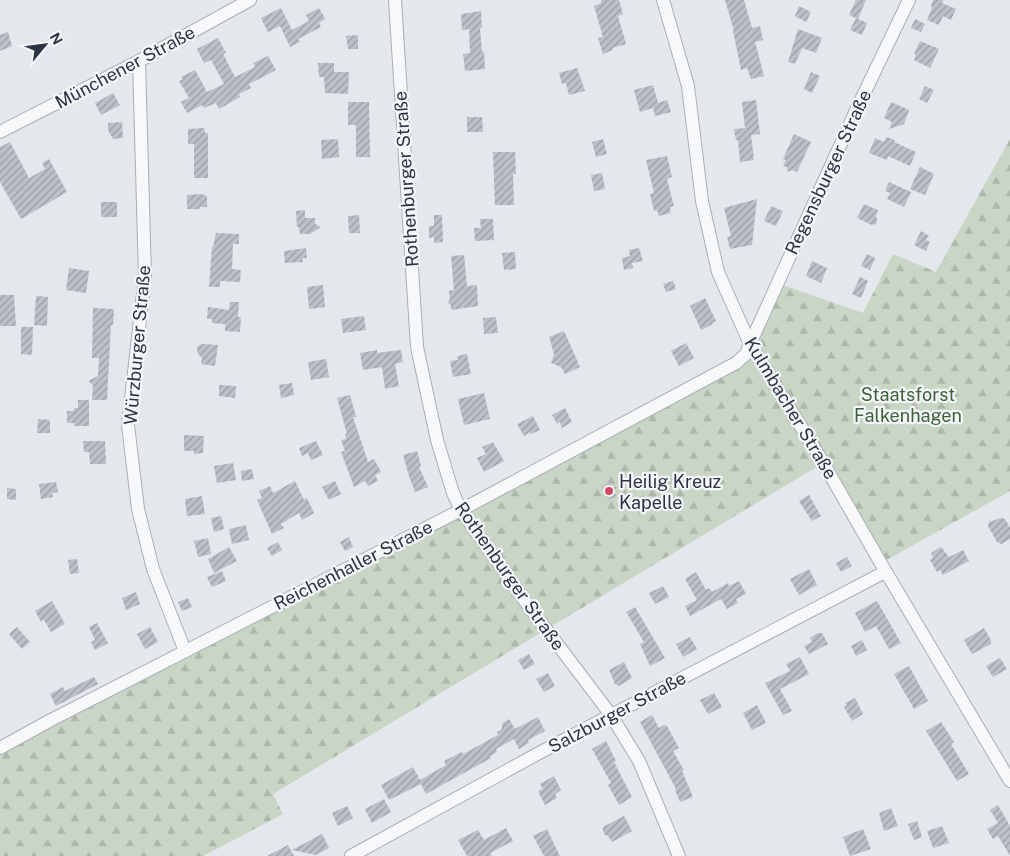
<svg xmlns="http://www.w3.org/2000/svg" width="1010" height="856" font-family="'Public Sans',sans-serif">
<defs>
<pattern id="forest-firs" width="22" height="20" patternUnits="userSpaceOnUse" patternTransform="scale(1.25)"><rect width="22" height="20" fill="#c9d6c5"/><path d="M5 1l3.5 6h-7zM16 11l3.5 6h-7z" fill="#adb8ab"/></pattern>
<pattern id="building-hatch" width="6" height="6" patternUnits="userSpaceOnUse" patternTransform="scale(1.25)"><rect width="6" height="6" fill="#bbc0ca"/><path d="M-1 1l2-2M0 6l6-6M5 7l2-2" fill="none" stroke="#989da6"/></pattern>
</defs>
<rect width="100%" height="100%" fill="#e4e7ec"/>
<path fill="url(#forest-firs)" d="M1010 139V491L883 562 823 463 273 794 283 814 203 856H0V748L735 364 777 283 863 313 893 254 936 272Z"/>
<path fill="url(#building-hatch)" d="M601 0H619L623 14 618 16 626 44 612 48 613 50 603 54 598 38 603 37 594 6 601 3Z
M725 0H744L752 28 760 26 763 40 755 42 764 76 751 79 747 68 741 70 733 31H734Z
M856 0H866L858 19 867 23 862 35 850 30 856 18 849 15Z
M933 0H943L942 3 956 9 951 20 943 16 939 25 927 20 932 8 931 5Z
M799 6 811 12 806 22 795 16Z
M281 8 292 30 309 21 306 15 319 8 325 19 319 23 321 27 298 39 300 42 290 47 280 26 268 32 261 18Z
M481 11 482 28H480L482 52H484L485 69 465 71 463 54 470 53 469 29 462 30 461 14Z
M915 19 925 24 921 32 911 28Z
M798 29 822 38 816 53 802 48 795 64 788 62Z
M8 32 12 46 0 51V35Z
M358 35V49H348L346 36Z
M218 38 226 53 223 54 235 77 255 67 253 63 268 56 276 70 249 84 251 88 239 94 240 97 219 109 216 103 204 108 202 105 187 113 181 102 189 98 179 81 183 79 181 77 195 70 207 92 224 84 211 60 204 63 197 49Z
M920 41 939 49 930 68 914 60 916 55 914 54Z
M318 63H334V72H349L348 94 325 93 324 77H319Z
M577 68 585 91 569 95 566 83 562 84 559 73Z
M811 72 820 76 812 93 804 89Z
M653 85 658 103 667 100 671 112 655 116 653 108 640 112 634 90Z
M925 86 934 90 927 103 919 99Z
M113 93 120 105 101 115 95 103Z
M756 100 760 134 751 135 754 160 740 162 738 140H736L734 129 745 128 742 102Z
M348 102H369L370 157H356V125H348Z
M891 102 909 110 904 124 889 129 892 122 884 118Z
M467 117H482L483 132H467Z
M122 122 123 138 113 139 108 130V123Z
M204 128 205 133H208V178H194V144H188V129Z
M794 134 811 142 797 172 792 170 788 172 787 167 783 166 786 160 783 159Z
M886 137 895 140 894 142 916 152 910 166 888 156 887 160 869 153 875 138 884 142Z
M338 139 339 157 322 159 321 140Z
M603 139 607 154 596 157 592 142Z
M10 142 29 178 45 169 42 163 49 159 67 192 21 219 0 182V147Z
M493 152H515L516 174H513L514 205H495Z
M667 156 672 177 667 179 674 206 670 207 671 213 659 216 657 210 654 211 650 194 654 193 646 160Z
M920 167 934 174 925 195 910 189Z
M602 173 605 189 594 191 591 175Z
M889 182 911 192 904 207 887 199 890 193 885 191Z
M201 194 207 196V207H200V209H187V195Z
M757 199 752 245 730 249 727 237 731 236 724 208Z
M101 202H117V217H101Z
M864 204 878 210 876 216 877 220 876 224 872 225 857 218Z
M771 206 783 211 776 226 764 221Z
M305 210V218H315V224L321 227 310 234H300L299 227H297L296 211Z
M359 215 360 233H349L348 216Z
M434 215H442L443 242 434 243V237L429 238V226H434Z
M480 219H493L494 240 475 241 474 228H481Z
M921 231 929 236 926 240 930 242 926 251 914 245Z
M216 233 239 234V244H233L232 269 241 270 240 282 220 281V287H209L212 247H213Z
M306 248 307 258H302L303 262 285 263 284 251Z
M639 248 643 261 632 263 633 268 624 270 622 258 630 256 629 250Z
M515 252 516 269 504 270 502 253Z
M867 254 875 258 870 270 861 266Z
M464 255 467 286 477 285 478 306 451 310V305L448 303 450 299 449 291 454 290 451 256Z
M812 261 827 268 821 283 806 276Z
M69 268 89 271 86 293 66 290Z
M860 277 868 281 861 298 852 294Z
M673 281 676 289 666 292 663 284Z
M323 285 325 307 309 309 307 287Z
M0 295H14L16 326H0Z
M36 296 48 297 47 326 34 325Z
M705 298 716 321 712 323 713 324 701 330 690 306Z
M230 302H239L238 317H241L240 332 225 331V324L212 323V319H207L208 307 229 310Z
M93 308 114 309 113 325H111L107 400H92L93 385 88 381 98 376 99 358H92Z
M364 316 366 330 343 333 341 319Z
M496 317 498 333 484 334 483 318Z
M21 327H33L32 355 21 354Z
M564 331 580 367 565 374 561 367 551 363 554 354 549 337Z
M686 343 694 358 679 366 671 351Z
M202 344 218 345 215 366 201 364 202 358 198 354 197 350 198 346Z
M377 350V353L401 350 403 362 395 364 399 386 385 389 382 367 363 370 360 353Z
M467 354 471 374 453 377 450 361 458 360 457 356Z
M326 359 329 377 311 380 308 362Z
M292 383 294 395 281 398 279 385Z
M219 385 236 386 235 398 219 396Z
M484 393 490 419 464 425 458 399Z
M350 395 356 417H353L368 462 374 459 381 472 375 475 378 481 368 486 365 481 354 487 341 452 345 451 341 440 346 439 345 434H347L337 398Z
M78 400H89V426H74V423H67V411H74V408H78Z
M565 408 572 422 562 428 560 422 557 424 552 415Z
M533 416 540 430 531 434 530 432 524 436 517 424Z
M38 419 50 420V433H37Z
M184 435 204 436 203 453 194 454V451H184Z
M83 441H105L106 464H90L89 452H84Z
M316 441 323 455 311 460 308 453 302 456 299 448Z
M493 442 504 461 484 472 477 458 486 454 482 447Z
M417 451 421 466 419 467 428 487 415 492 409 476 403 455Z
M233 463 236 480 217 483 214 466Z
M252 469 254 479 242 481 241 471Z
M295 481 304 500 307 498 314 513 302 520 299 513 281 524 284 528 272 534 257 500 262 498 259 491 270 486 273 493Z
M335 481 341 494 329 500 322 487Z
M56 482 58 492 52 493 53 497 41 499 39 484Z
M609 482 612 487H617L614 492 616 496 608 500 601 487Z
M7 488 16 489V500L7 499Z
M644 495 649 507 646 508 647 511 639 515 633 500Z
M809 495 821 516 812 521 799 501Z
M202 496 205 514 187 516 185 499Z
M221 516 224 529 214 532 211 518Z
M1001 518 1005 519 1010 528V539L1001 544 997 542 988 526 989 522Z
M246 525 249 540 232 544 229 529Z
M349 537 353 547 345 551 340 542Z
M208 538 211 554 198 557 194 541Z
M278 542 282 550 272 556 267 548Z
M229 547 237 561 214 573 208 559Z
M941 547 949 557 963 550 969 561 943 575 940 570 937 572 930 560 933 558 931 553Z
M847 557 852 566 841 572 836 563Z
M77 559 79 573 70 574 68 560Z
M809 569 817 585 799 595 790 579Z
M222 571 226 581 212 587 207 577Z
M696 572 706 590 709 588 712 592 728 583 729 586 739 581 746 594 736 599 738 603 727 609 721 599 690 616 685 606 697 600 685 579Z
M663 586 669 597 655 604 649 593Z
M136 592 140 604 126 610 122 598Z
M188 598 192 607 182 611 178 602Z
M52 601 65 624 51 632 44 620 41 622 35 611Z
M877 601 901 643 889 649 876 626 865 632 855 613Z
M635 607 665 658 650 666 640 644 644 642 626 612Z
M97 623 108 643 95 650 91 642 95 640 89 627Z
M17 627 30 642 22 649 9 634Z
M150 627 158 642 145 649 137 634Z
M984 628 991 640V644L972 654 964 640Z
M818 633H822L828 644 809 654 804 646 812 642 810 638Z
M690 637 697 649 683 657 676 644Z
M862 640 867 650 856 656 851 646Z
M529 654 535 664 524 670 518 660Z
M800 657 809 674 780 689 792 711 783 715 765 683 790 671 786 664Z
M1000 658 1007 669 993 677 986 666Z
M624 662 632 678 619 686 615 684 609 670Z
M909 666 928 701 914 709 894 674Z
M548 673 555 686 544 692 536 679Z
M94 677 98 684 56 706 50 694 63 687 65 691Z
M714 693 722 707 708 714 700 700Z
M855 698 863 714 852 721 844 707 847 705 845 703Z
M757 705 766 723 752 730 743 713Z
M652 715 659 728 664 725 667 726 679 748 673 751 684 770 682 771 693 797 680 802 675 790 676 789 640 722Z
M538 717 545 731 528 740 529 743 519 749 514 739 496 749 497 752 490 756 491 758 426 794 421 784 389 800 381 785 413 767 420 780 446 765 444 761 462 752 463 754 498 735 497 732 501 730 503 723 509 719 515 729Z
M941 722 954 742 951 744 969 774 957 781 926 731Z
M606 741 616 761 614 762 632 797 619 805 608 785 611 783 592 749Z
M554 776 561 790 555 794 557 798 545 805 538 791 543 789 540 784Z
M384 799 391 812 372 823 365 809Z
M998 805 1010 826V856L998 836 993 839 987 829 998 823 990 810Z
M347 806 353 818 338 826 332 813Z
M891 808 898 826 884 831 879 813Z
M624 816 632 831 612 842 608 836 605 835 603 831V827Z
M917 821 922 837 914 840 908 824Z
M942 826 949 843 933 848 927 831Z
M506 828 513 841 490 853 492 856H467L458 840 478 830 484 840Z
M547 829 554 844 560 856H544L533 836Z
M863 829 871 849 850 856 843 837Z
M322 834 329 848 316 855 292 850Z
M288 845 294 856H267Z"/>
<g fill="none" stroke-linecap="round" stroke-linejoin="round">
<defs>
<path id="minor" d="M395 0 417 347 437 440 453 493 461 510 530 608 611 715 639 761 679 856
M663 0 688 86 702 201 718 272 750 344 821 459 883 567 1010 781
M139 61 145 276 128 425 138 509 153 569 185 651
M0 132 139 61 250 0
M0 748 51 720 461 510 736 363 746 354 750 344 859 104 909 0
M351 856 539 753 885 572"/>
</defs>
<use href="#minor" stroke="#a9aeb7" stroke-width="14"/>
<use href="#minor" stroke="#f7f8fa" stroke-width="12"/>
</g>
<circle fill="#d1495b" stroke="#f4f6f9" stroke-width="2" cx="609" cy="491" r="5"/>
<g text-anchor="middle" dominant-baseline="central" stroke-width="4.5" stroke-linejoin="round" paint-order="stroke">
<g font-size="18" fill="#2b3445" stroke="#f4f6f9">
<text transform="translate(125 67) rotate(-28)">Münchener Straße</text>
<text transform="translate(828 172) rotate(-65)">Regensburger Straße</text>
<text transform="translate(406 179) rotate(-94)">Rothenburger Straße</text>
<text transform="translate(137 345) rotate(-85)">Würzburger Straße</text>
<text transform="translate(791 408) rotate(59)">Kulmbacher Straße</text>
<text transform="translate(353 565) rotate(-27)">Reichenhaller Straße</text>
<text transform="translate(510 576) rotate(55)">Rothenburger Straße</text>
<text transform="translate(617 712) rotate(-28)">Salzburger Straße</text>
</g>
<g font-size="18" fill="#3f6138" stroke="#f4f6f9">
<text x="908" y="394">Staatsforst<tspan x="908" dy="21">Falkenhagen</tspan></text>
</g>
<g font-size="18" fill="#2b3445" stroke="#f4f6f9" text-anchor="start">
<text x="619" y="481">Heilig Kreuz<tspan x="619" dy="21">Kapelle</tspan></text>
</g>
</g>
<g transform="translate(45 45) rotate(61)" stroke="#f4f6f9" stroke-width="4" paint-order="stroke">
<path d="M0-4L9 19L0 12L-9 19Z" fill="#2b3445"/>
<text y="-8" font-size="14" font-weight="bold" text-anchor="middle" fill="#2b3445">N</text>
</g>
</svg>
